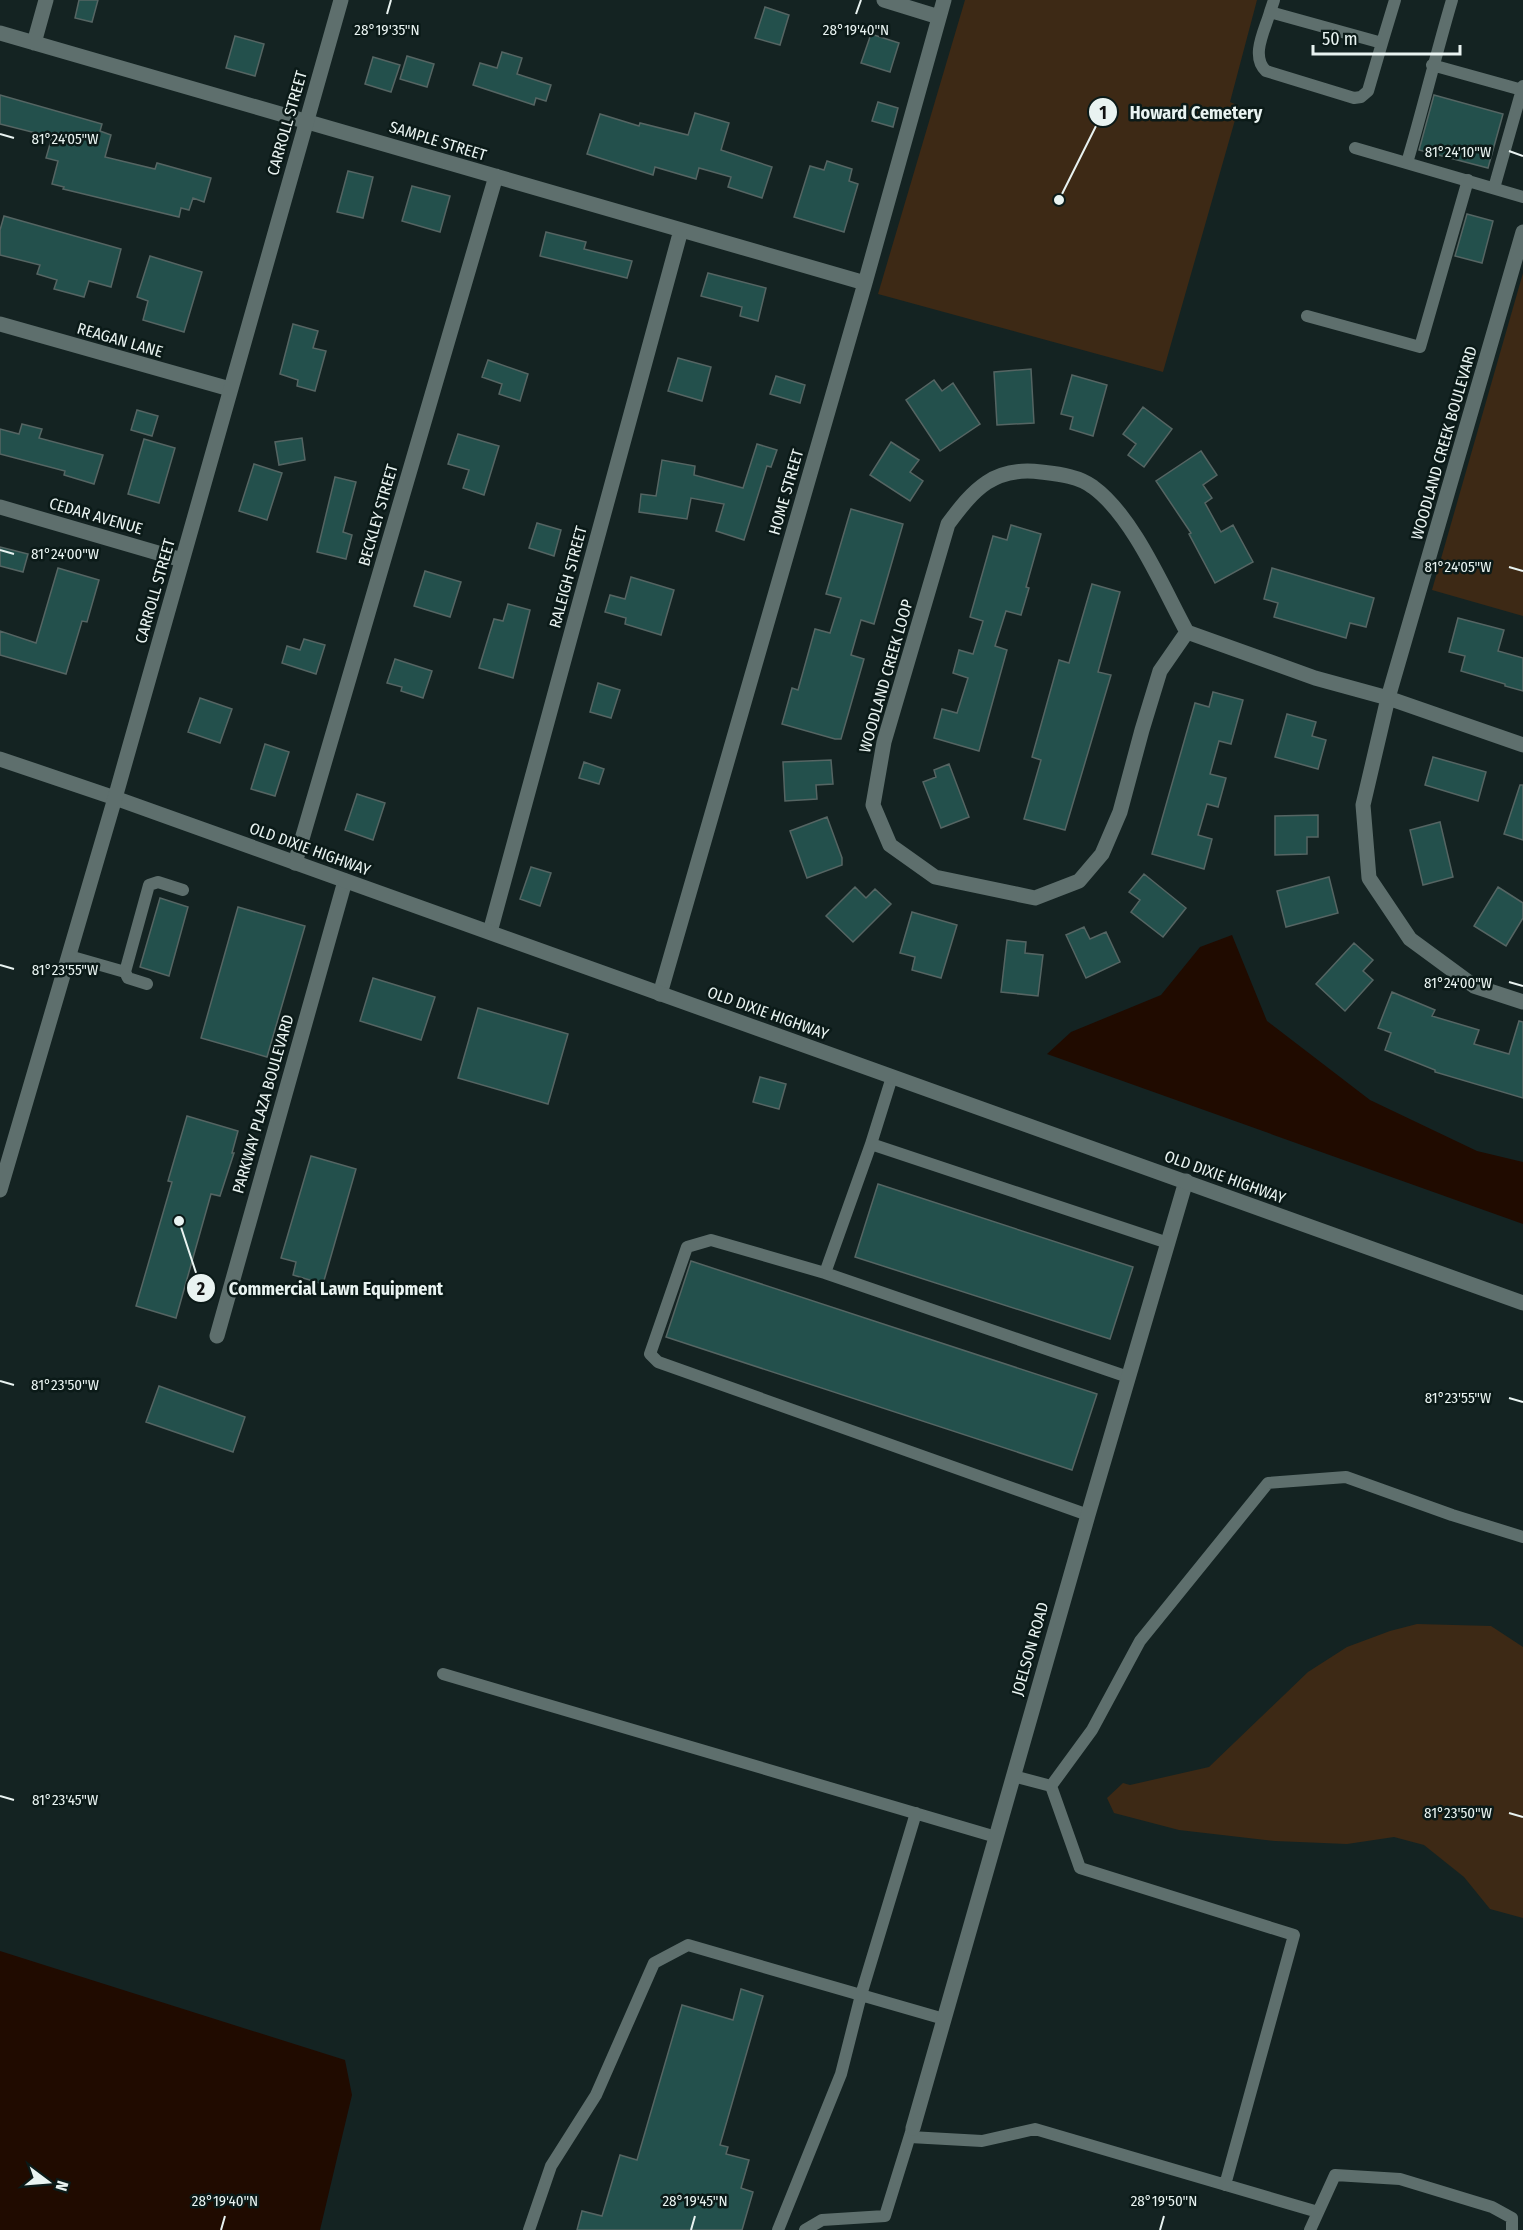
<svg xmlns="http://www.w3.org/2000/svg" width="1523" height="2230" font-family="'Fira Sans Condensed',sans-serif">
<rect width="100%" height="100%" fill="#142322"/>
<path fill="#3d2915" d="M965 0H1257L1230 102 1239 106 1163 372 878 294Z
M1523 273V616L1432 590Z
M1417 1624 1491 1626 1523 1647V1918L1490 1909 1464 1877 1424 1845 1394 1837 1347 1844 1275 1841 1179 1830 1114 1813 1107 1798 1123 1783 1130 1785 1209 1767 1308 1672 1347 1647 1390 1631Z"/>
<path fill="#200b00" d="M1232 935 1267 1021 1370 1100 1477 1151 1523 1162V1224L1047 1054 1071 1032 1161 995 1200 947Z
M0 1951 345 2060 352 2095 320 2230H0Z"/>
<path fill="#23504c" stroke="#556563" stroke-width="1.5" d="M79 0H98L92 22 75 18Z
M765 7 789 15 780 45 755 38Z
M871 34 899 43 890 72 861 63Z
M235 36 264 44 255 76 226 68Z
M502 52 522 58 517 74 551 85 546 101 536 98 534 105 473 85 480 63 497 68Z
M407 56 434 64 427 87 400 79Z
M373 57 400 65 391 92 365 84Z
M0 95 102 124 100 131 111 135 105 157 155 169 157 163 211 178 204 202 193 198 189 210 181 208 179 217 63 189 64 187 52 184 58 161 46 158 52 137 0 124Z
M1434 95 1503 114 1488 168 1419 150Z
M878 102 898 108 893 127 872 121Z
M695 113 729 123 721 150 772 167 762 198 728 187 731 177 699 168 696 179 655 167 653 175 587 154 600 114 639 126 640 123 688 135Z
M827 161 852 169 849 181 858 184 844 232 794 217 810 166 824 170Z
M348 171 373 177 363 218 337 212Z
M412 186 450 196 440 232 402 221Z
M1467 214 1493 221 1482 263 1455 256Z
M4 216 121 249 111 287 89 281 84 297 54 289 57 280 37 274 40 265 0 255V230Z
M546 232 586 242 584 249 632 261 627 278 540 256Z
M150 256 202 272 184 332 143 320 148 301 137 297Z
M708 273 766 288 758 321 740 316 742 307 701 296Z
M293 324 318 331 313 348 326 351 315 391 297 386 298 380 280 374Z
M678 358 711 367 702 401 668 391Z
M488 360 528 374 520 401 499 394 502 384 482 377Z
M1031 369 1034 423 997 425 994 372Z
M1072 375 1107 385 1093 436 1070 429 1073 417 1061 414Z
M776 376 805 385 800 403 770 394Z
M934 380 942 391 953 383 980 424 940 451 906 400Z
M1143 407 1172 429 1144 467 1128 455 1136 444 1123 434Z
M137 410 158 416 152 436 131 430Z
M22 424 42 429 39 438 103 455 94 484 64 475 65 471 0 454V429L19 434Z
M458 434 499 446 484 495 463 488 469 470 448 464Z
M302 438 305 460 279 465 275 442Z
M144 439 175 448 159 503 128 494Z
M891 442 919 460 910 472 923 481 910 501 870 475Z
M757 444 777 450 771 467 767 466 744 540 716 531 724 504 691 498 687 519 639 512 641 494 656 496 662 460 695 466 694 475 743 488Z
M1201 451 1217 475 1203 485 1212 498 1205 503 1221 532 1233 525 1253 562 1215 583 1189 534 1191 533 1156 481Z
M254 464 282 473 267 520 239 511Z
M335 477 356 482 343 532 352 535 346 559 317 552Z
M851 509 903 524 874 624 861 620 851 655 864 659 841 739H835L782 724 792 688 798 690 815 629 830 633 841 598 826 594Z
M537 523 561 530 554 556 529 548Z
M1011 525 1041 534 1026 587 1029 588 1021 615 1006 611 995 646 1007 650 979 751 934 738 942 709 957 713 968 678 953 673 959 650 973 654 983 621 970 617 993 536 1007 540Z
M0 547 28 554 23 572 0 566Z
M58 568 99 580 87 622 82 621 66 674 0 655V631L36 643Z
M1272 568 1374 598 1366 627 1350 623 1346 638 1274 617 1278 603 1264 599Z
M425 571 461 582 450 617 414 606Z
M631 577 674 590 661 635 625 624 626 618 605 612 610 595 625 599Z
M1092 584 1120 592 1098 672 1111 675 1065 830 1024 819 1041 760 1032 757 1049 696 1059 660 1069 663Z
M508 604 530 610 513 678 479 668 494 619 503 621Z
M1458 618 1504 630 1498 651 1523 658V691L1505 686V684L1461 671 1465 656 1449 652Z
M304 639 325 645 316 674 282 663 287 646 300 650Z
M395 659 432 671 423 698 401 691 402 687 387 683Z
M598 683 620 690 611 718 590 712Z
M1213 692 1243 700 1231 744 1219 741 1210 774 1226 778 1218 807 1207 804 1198 835 1212 839 1204 869 1152 854 1195 703 1209 707Z
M200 698 232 709 220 743 188 732Z
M1287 714 1316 722 1312 736 1326 740 1318 769 1275 757Z
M265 744 289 752 275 796 251 789Z
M1433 757 1486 772 1478 801 1425 785Z
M831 760 833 784 816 785 817 799 785 801 783 762Z
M584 762 604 769 599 784 579 778Z
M949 764 969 817 941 828 923 782 936 777 934 770Z
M1520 785H1523V840L1504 834Z
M357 794 385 803 373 840 345 830Z
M1318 815V837H1307V854L1275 855V816Z
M827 817 842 858V865L807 878 790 831Z
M1440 822 1453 877 1423 885 1410 830Z
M531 867 551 873 540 906 520 899Z
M1144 874 1186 908 1163 937 1131 912 1140 900 1129 892Z
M1329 877 1338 913 1286 927 1277 891Z
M855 887 866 898 875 889 891 904 853 942 826 916Z
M1498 887 1523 903V918L1506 946 1474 926Z
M160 898 188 907 169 976 140 967Z
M238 907 305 926 267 1057 201 1038Z
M912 912 957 925 941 978 912 970 915 957 900 953Z
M1084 927 1090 939 1106 932 1120 962 1086 978 1066 935Z
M1007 940 1026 942 1025 953 1043 955 1038 996 1001 992Z
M1354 943 1373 960 1363 971 1373 980 1345 1011 1316 984Z
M373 978 435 997 421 1040 360 1021Z
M1392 992 1435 1010 1432 1016 1479 1030 1474 1044 1509 1054 1519 1021 1523 1022V1098L1435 1072V1070L1385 1050 1391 1033 1378 1028Z
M478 1008 568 1034 548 1104 458 1078Z
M760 1077 786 1084 779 1109 753 1102Z
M187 1116 238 1131 232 1153H234L220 1196 211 1194 176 1318 136 1306 172 1182 168 1181Z
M311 1156 356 1169 323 1284 293 1275 296 1262 281 1258Z
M878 1184 1133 1267 1110 1339 855 1257Z
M691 1261 1097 1394 1072 1470 666 1337Z
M159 1386 245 1417 233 1452 146 1422Z
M741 1989 763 1996 720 2145 728 2147 726 2154 749 2160 741 2188 753 2192 742 2230H577L582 2211 602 2216 620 2155 637 2160 682 2005 733 2020Z"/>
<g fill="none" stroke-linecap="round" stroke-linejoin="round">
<path stroke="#5e6f6d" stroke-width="12" d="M1274 0 1270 12 1382 43 1395 0
M1270 12C1265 30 1250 56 1266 71L1354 98 1361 97 1368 91 1382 43
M1432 65 1522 90
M1355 148 1523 197
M1407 163C1423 108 1436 54 1452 0
M1494 188 1523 86
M1307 316 1420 347 1468 180
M69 956 125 972
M147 984 128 978 125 972 149 885 158 882 183 890
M871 1144 1168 1243
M825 1273 871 1144 892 1077
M1088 1515 658 1362 650 1354 687 1247 711 1240 825 1273 1128 1377
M443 1674 996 1837
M1013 1776 1051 1786 1080 1868 1294 1935 1225 2185
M1051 1786 1092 1730 1140 1641 1268 1483 1346 1477 1452 1515 1523 1537
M910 2137 982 2141 1035 2129 1318 2212
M529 2230 551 2166 596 2095 654 1963 688 1945 944 2019
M778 2230 841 2074 861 1995 916 1813
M805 2230 822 2220 885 2216 912 2129
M1310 2230 1335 2175 1400 2179 1492 2207 1512 2218V2230"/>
<path stroke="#5e6f6d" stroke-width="15" d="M884 0 939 17
M0 33 865 283
M34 43 46 0
M1523 232 1388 698 1363 805 1369 878 1410 939 1474 986 1523 1002
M0 324 230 389
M0 507 182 560
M1187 632 1160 671 1142 730 1120 812 1102 854 1079 881 1035 898 935 877 890 845 873 805 884 742 948 524C974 489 994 466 1041 472 1058 474 1079 476 1093 487 1133 516 1163 588 1187 632L1315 678 1388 698 1523 745
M295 863 496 176
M490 932 681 230
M660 994 865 283 944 0
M217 1336 345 881
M913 2128 1088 1515 1186 1181"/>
<path stroke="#5e6f6d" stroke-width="15" d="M0 759 115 798 1523 1303"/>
<path stroke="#5e6f6d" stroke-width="15" d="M0 1190 115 798 341 0"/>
</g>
<path fill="none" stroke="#e9f3f1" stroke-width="2" d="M387 14 391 0M856 14 861 0M0 134 14 138M1509 151 1523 156M0 550 14 554M1509 567 1523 571M0 965 14 969M1509 982 1523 986M0 1381 14 1385M1509 1398 1523 1402M0 1796 14 1800M1509 1813 1523 1817M221 2230 225 2216M691 2230 695 2216M1160 2230 1164 2216"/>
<g text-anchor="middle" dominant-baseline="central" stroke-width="5" stroke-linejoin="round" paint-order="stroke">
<g font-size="16" fill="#e9f3f1" stroke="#0b1a18">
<text transform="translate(287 123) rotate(-74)">CARROLL STREET</text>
<text transform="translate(438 141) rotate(17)">SAMPLE STREET</text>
<text transform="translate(120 340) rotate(16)">REAGAN LANE</text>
<text transform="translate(1444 443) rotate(-74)">WOODLAND CREEK BOULEVARD</text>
<text transform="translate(786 492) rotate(-74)">HOME STREET</text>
<text transform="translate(378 515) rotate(-74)">BECKLEY STREET</text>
<text transform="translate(96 516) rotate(16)">CEDAR AVENUE</text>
<text transform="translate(568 577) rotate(-75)">RALEIGH STREET</text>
<text transform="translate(155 591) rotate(-74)">CARROLL STREET</text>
<text transform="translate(886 676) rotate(-74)">WOODLAND CREEK LOOP</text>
<text transform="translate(310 849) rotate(20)">OLD DIXIE HIGHWAY</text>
<text transform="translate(768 1013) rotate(20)">OLD DIXIE HIGHWAY</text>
<text transform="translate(263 1104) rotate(-74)">PARKWAY PLAZA BOULEVARD</text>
<text transform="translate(1225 1177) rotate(20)">OLD DIXIE HIGHWAY</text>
<text transform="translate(1030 1649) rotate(-74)">JOELSON ROAD</text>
</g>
</g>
<g font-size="15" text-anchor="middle" fill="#e9f3f1" stroke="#0b1a18" stroke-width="5" stroke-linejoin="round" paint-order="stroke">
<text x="387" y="35">28°19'35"N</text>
<text x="856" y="35">28°19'40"N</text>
<text x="65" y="144">81°24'05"W</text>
<text x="1458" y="157">81°24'10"W</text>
<text x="65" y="559">81°24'00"W</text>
<text x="1458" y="572">81°24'05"W</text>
<text x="65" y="975">81°23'55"W</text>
<text x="1458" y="988">81°24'00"W</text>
<text x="65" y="1390">81°23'50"W</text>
<text x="1458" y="1403">81°23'55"W</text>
<text x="65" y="1805">81°23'45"W</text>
<text x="1458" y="1818">81°23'50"W</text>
<text x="225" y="2206">28°19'40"N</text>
<text x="695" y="2206">28°19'45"N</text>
<text x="1164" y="2206">28°19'50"N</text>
</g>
<path fill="none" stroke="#e9f3f1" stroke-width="2" d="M1059 200L1103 112M179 1221L201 1288"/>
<g fill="#e9f3f1" stroke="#0b1a18" stroke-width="2">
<circle cx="1059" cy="200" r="6"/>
<circle cx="179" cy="1221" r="6"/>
<circle cx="1103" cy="112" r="15"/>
<circle cx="201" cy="1288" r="15"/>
</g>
<g font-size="18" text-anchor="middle" font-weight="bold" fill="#111">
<text x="1103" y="119">1</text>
<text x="201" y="1295">2</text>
</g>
<g font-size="18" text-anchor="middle" font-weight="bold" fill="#e9f3f1" stroke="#0b1a18" stroke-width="5" stroke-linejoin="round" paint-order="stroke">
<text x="1196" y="119">Howard Cemetery</text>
<text x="336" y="1295">Commercial Lawn Equipment</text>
</g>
<g transform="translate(48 2182) rotate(106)" stroke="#0b1a18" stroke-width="4.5" paint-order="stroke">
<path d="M0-4.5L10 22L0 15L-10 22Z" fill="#e9f3f1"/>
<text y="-9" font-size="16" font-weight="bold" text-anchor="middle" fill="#e9f3f1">N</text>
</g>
<path d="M1313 45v9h147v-9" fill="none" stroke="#e9f3f1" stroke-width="3"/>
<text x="1322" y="45" font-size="18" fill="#e9f3f1" stroke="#0b1a18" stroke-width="4.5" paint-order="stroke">50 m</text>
</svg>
